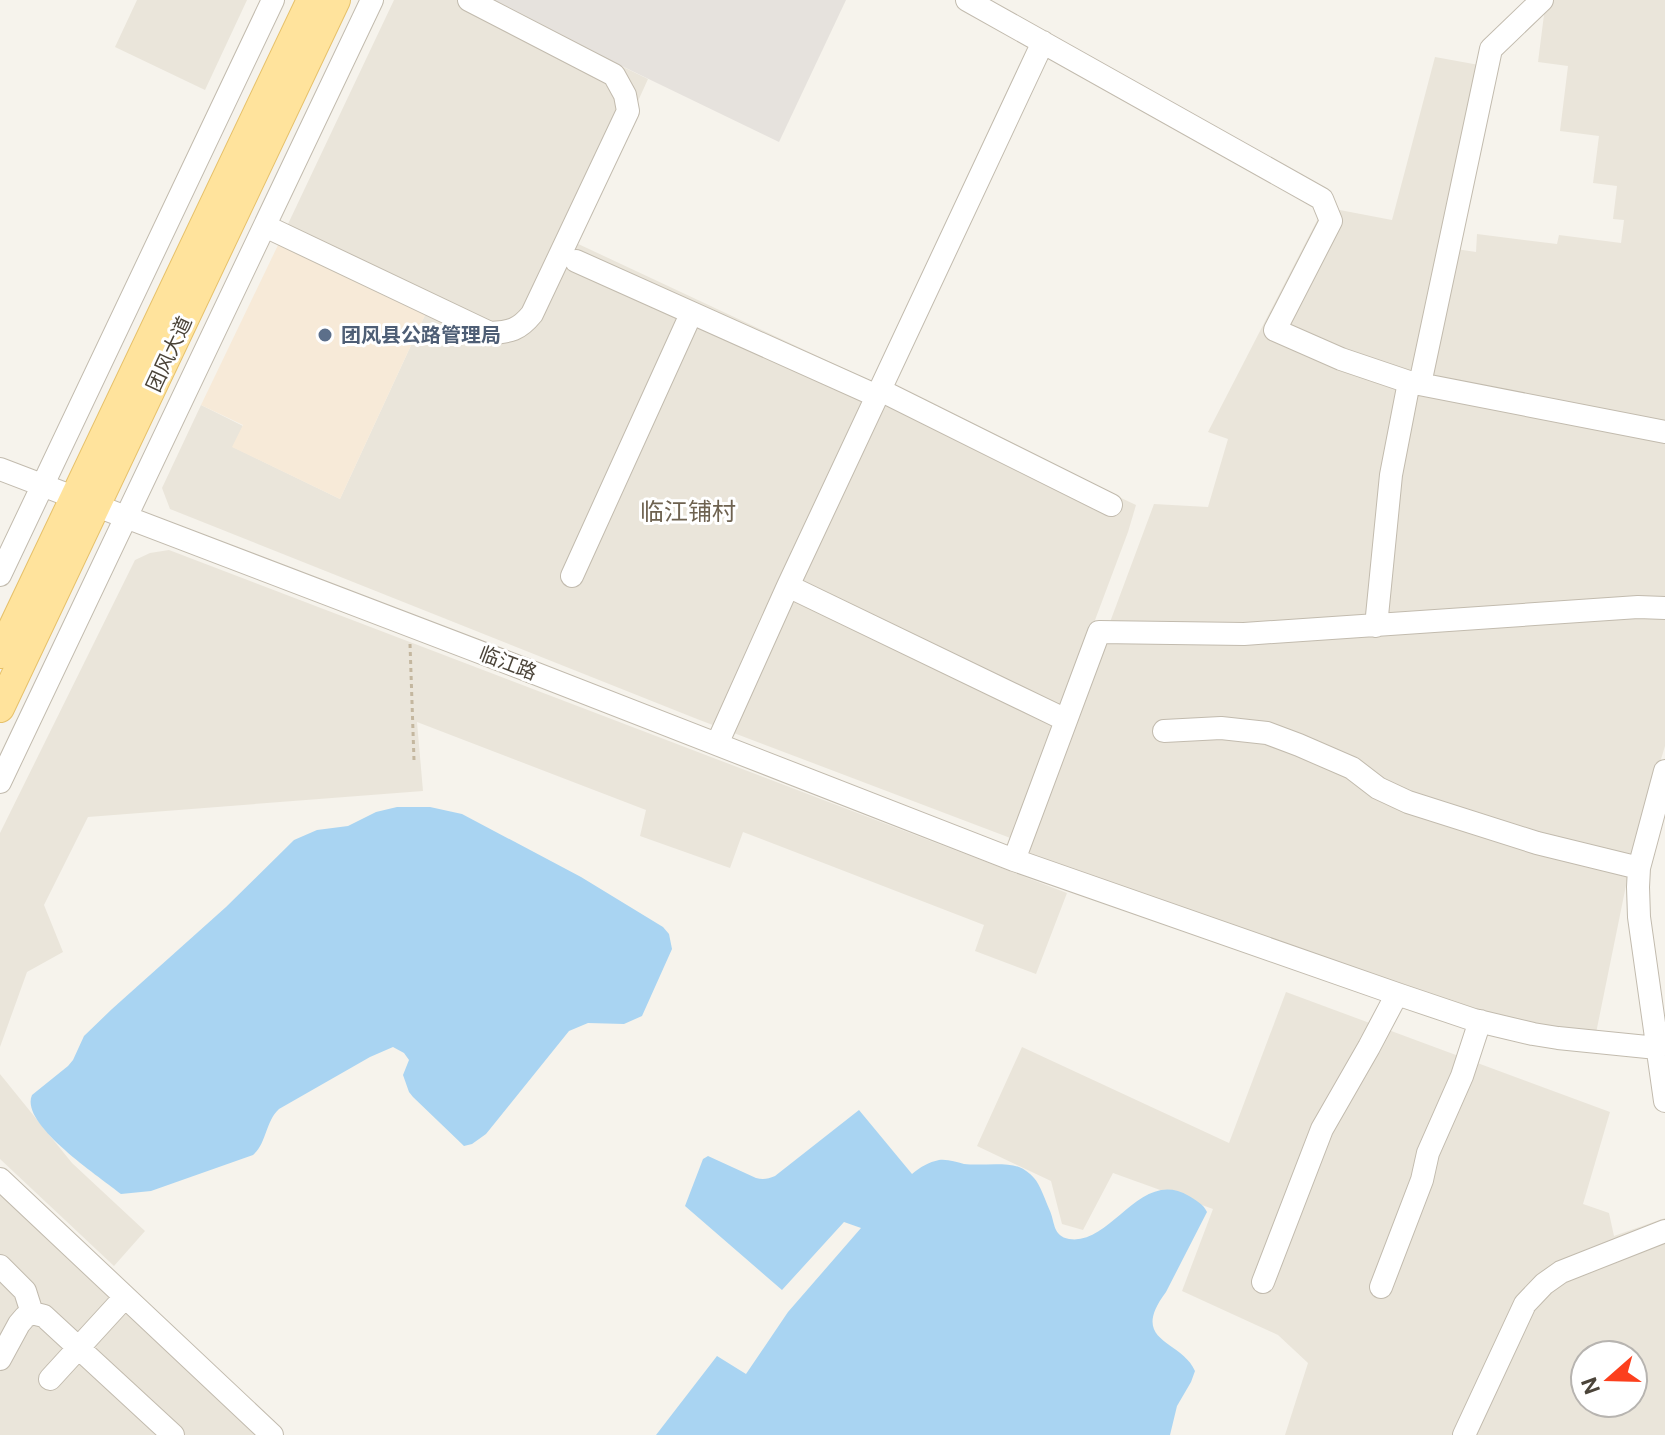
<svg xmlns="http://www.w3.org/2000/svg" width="1665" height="1435" font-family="'DM Sans','Noto Sans SC',sans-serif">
<rect width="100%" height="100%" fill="#f6f3ec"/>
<path fill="#eae5da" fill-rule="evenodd" d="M137 0H247L205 90 115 47Z
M394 0H485L648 79 574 242 1136 505 1128 532 1013 839 697 719 170 509 162 488 201 405 243 426 233 447 340 499 425 315 279 243Z
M1530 0H1665V746L1632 856 1595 1038 1519 1025 1024 853 1154 504 1208 507 1228 439 1208 432 1324 207 1392 220 1435 57 1490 67 1456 249 1476 252 1477 234 1557 244 1559 235 1621 243 1624 220 1613 219 1617 186 1593 183 1599 136 1560 131 1568 66 1538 62 1545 7Z
M169 550 1067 893 1036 974 975 951 984 925 743 832 730 868 640 836 646 810 417 722 423 791 88 817 44 905 63 952 27 972 0 1047V833L135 560 150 553Z
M1286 992 1610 1112 1583 1204 1609 1213 1614 1236 1665 1218V1435H1285L1308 1363 1278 1335 1182 1291 1213 1209 1113 1173 1083 1230 1062 1224 1051 1181 977 1146 1022 1047 1229 1143ZM1585 1355H1633V1403H1585Z
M0 1074 72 1163 145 1231 114 1266 0 1159Z
M0 1193 102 1291 257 1435H0Z"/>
<path fill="#f7ead8" d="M279 243 425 315 340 499 232 447 243 425 201 405Z"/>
<path fill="#e6e2dd" d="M485 0H846L779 142Z"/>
<path fill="#a9d4f2" d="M397 807H430L462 814 581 877 663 927 669 934 672 949 642 1016 624 1024 588 1023 569 1031 486 1134 472 1144 464 1146 413 1097 409 1092 403 1075 409 1060 404 1053 393 1047 370 1057 279 1109C265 1122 267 1143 253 1155L151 1191 121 1194C100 1177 19 1124 32 1095L68 1066 73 1060 84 1036 112 1009 226 907 294 840 317 830 348 826 376 812Z
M859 1110 912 1174C920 1167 929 1162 939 1160 948 1159 956 1162 964 1164 980 1166 1005 1162 1019 1167 1024 1169 1030 1173 1034 1178 1040 1184 1046 1202 1050 1211 1055 1223 1053 1236 1069 1239 1112 1246 1140 1167 1189 1196 1197 1201 1203 1204 1207 1212L1166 1292C1128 1343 1181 1339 1195 1371L1191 1382 1177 1406 1170 1435H656L717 1356 746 1374 788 1312 861 1228 844 1222 782 1290 685 1206 703 1159 708 1156 756 1178C763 1180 768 1179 775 1176Z"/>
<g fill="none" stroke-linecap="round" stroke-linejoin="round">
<defs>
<path id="minor" d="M967 0 1322 199 1331 221 1275 330 1341 359 1409 382 1665 432
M265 226 490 333C510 332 519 330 532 314L628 111 625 95 614 75 469 0
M576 261 877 396
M1420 384 1491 49 1542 0
M880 390 1111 505
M0 469 524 669 1014 860 1397 994 1474 1020 1533 1034 1558 1038 1657 1048
M0 575 273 0
M572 576 691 314
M788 586 1066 720
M1376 626 1391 475 1409 382
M1164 731 1221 728 1267 733 1299 745 1352 768 1378 788 1408 802 1537 843 1639 868
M717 744 788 586 1043 42
M1665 771 1639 868 1638 887 1639 917 1665 1101
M0 782 372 0
M1014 860 1099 632 1244 634 1638 607 1665 608
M0 1179 272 1435
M0 1266 25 1291 32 1313
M1263 1282 1322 1129 1369 1047 1397 994
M1381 1287 1422 1180 1428 1153 1462 1076 1480 1021
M0 1359 19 1324 25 1317 32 1313 44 1316 173 1435
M50 1379 125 1297
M1464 1435 1525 1304 1544 1284 1561 1272 1665 1231"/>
<path id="major" d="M0 654 311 0
M0 708 336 0"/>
</defs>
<use href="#minor" stroke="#c2bbae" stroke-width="24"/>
<use href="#major" stroke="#e6c16a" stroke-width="30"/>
<path stroke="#c4b79f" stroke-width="3" stroke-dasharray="4 4" stroke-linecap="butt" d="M410 644 414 760"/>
<use href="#minor" stroke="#fff" stroke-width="22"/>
<use href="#major" stroke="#ffe39c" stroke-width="28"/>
</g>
<circle fill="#5c6f8a" stroke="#fff" stroke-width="3" cx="325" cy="335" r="8"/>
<g text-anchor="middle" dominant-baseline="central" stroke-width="6" stroke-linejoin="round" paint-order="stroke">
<g font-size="20" font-weight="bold" fill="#4e5e75" stroke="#fff" text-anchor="start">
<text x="341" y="335">团风县公路管理局</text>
</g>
<g font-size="20" fill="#4b4439" stroke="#fff">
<text transform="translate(169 354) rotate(-65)">团风大道</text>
<text transform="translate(508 663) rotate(21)">临江路</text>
</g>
<g font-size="24" fill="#6e6250" stroke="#fff">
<text x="688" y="511">临江铺村</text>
</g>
</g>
<g transform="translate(1609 1379) rotate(250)"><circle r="38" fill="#ffffff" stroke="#b7b4b0" stroke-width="2"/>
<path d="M0-6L14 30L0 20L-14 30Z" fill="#fc3f1d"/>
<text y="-12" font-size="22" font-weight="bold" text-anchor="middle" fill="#4b4439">N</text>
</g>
</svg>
